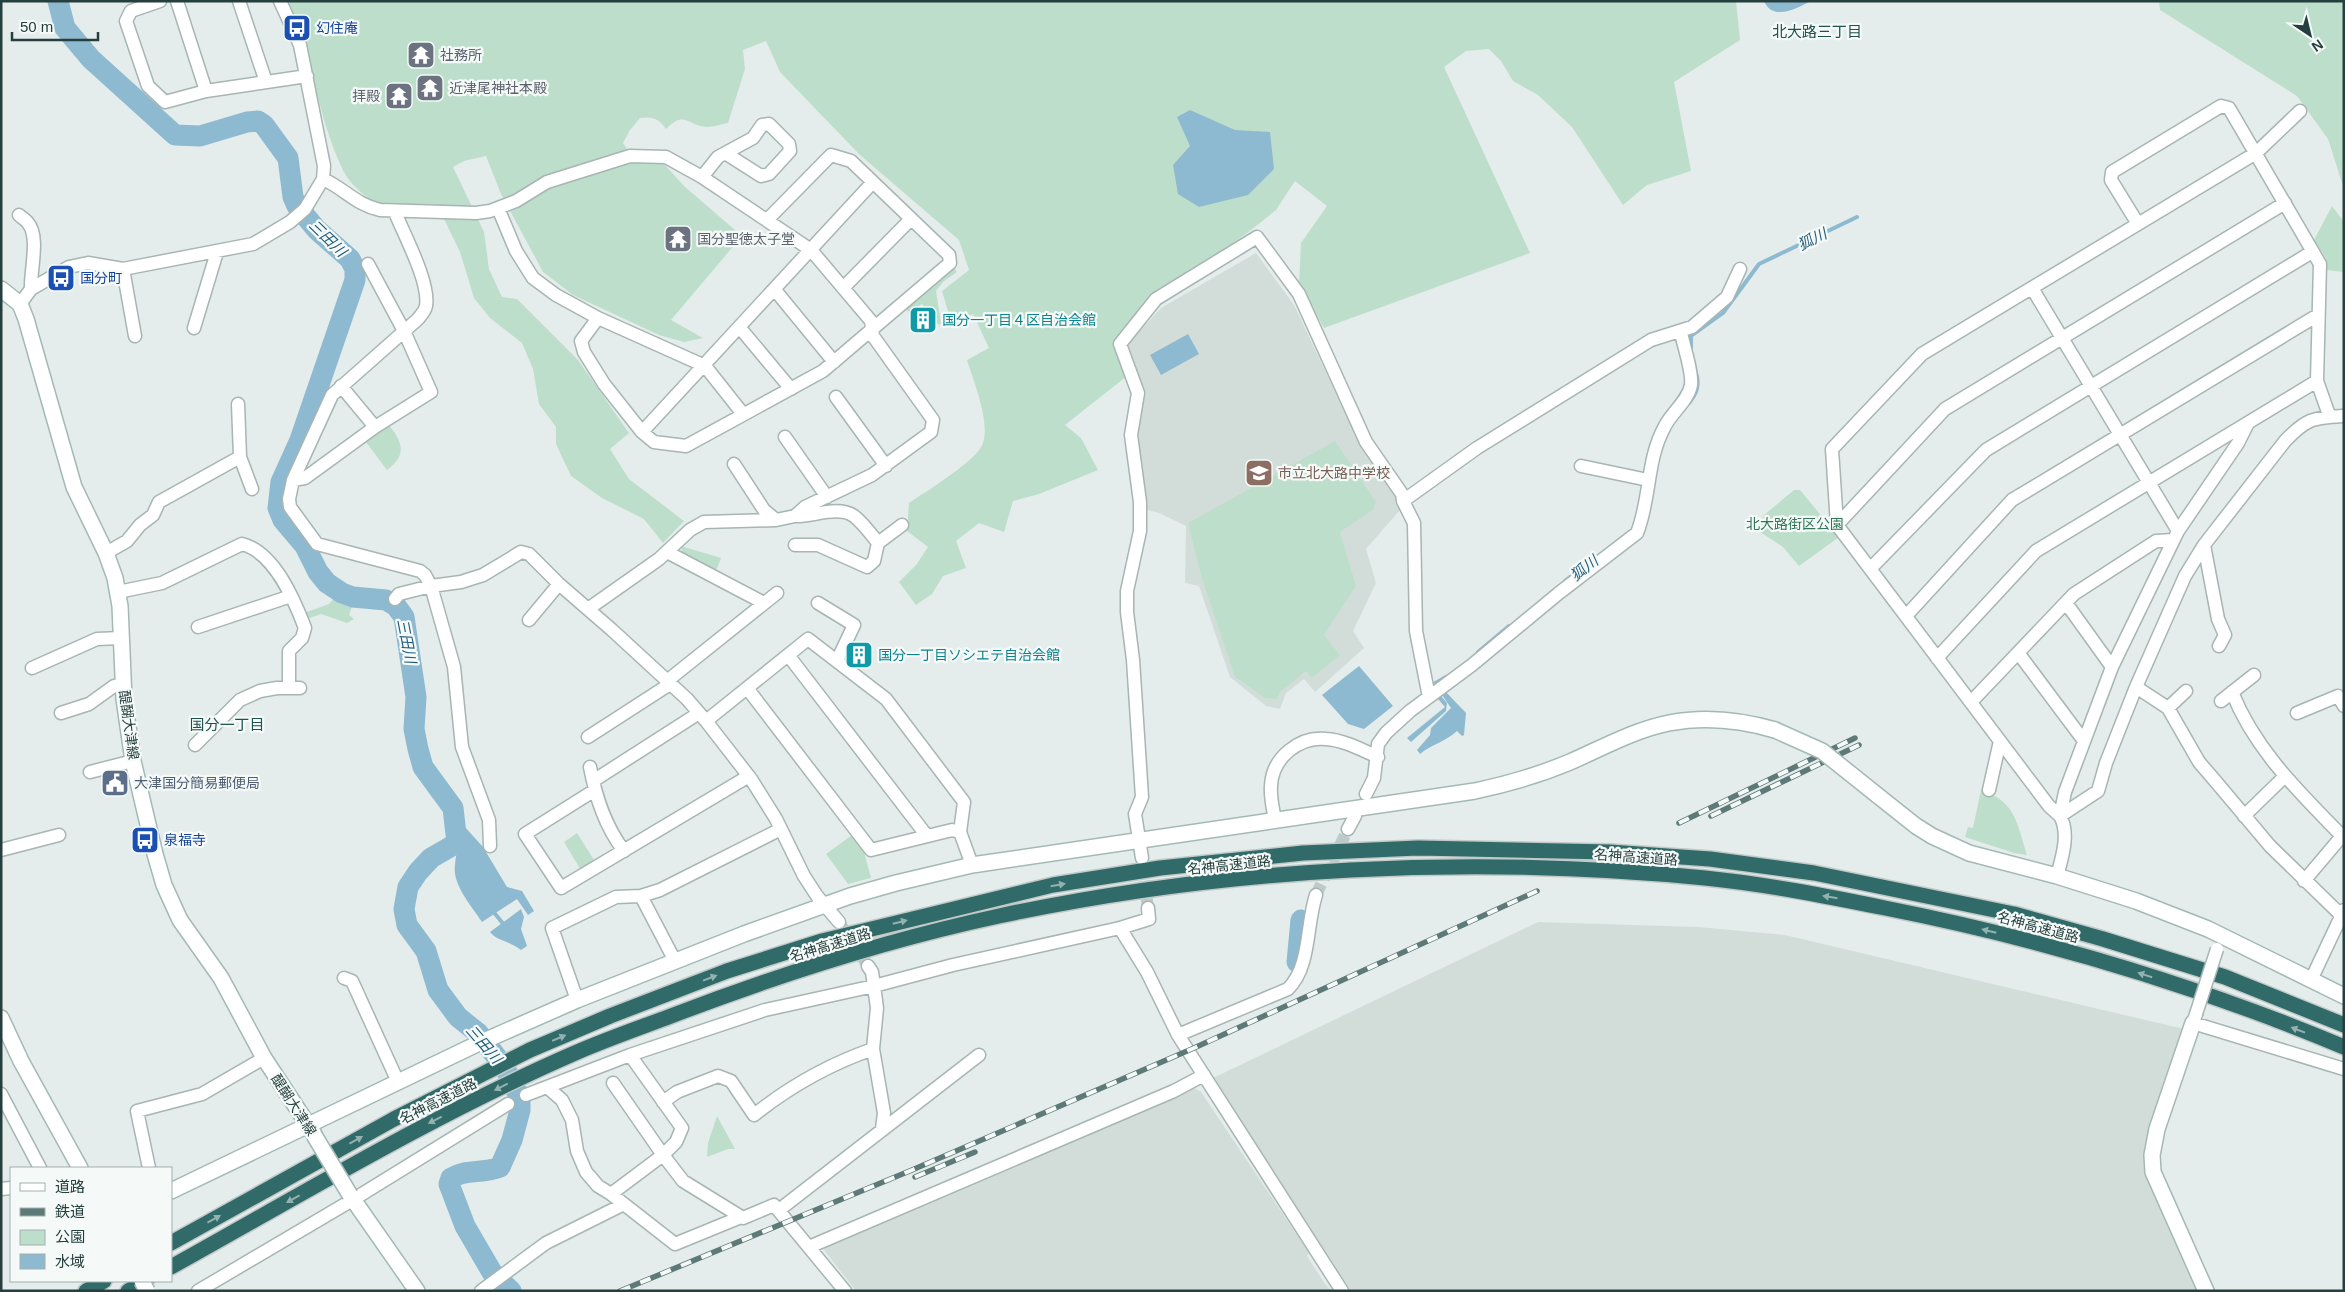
<svg xmlns="http://www.w3.org/2000/svg" width="2345" height="1292" font-family="Arial,'Noto Sans JP',sans-serif">
<rect width="100%" height="100%" fill="#e4edeb"/>
<path fill="#d2ddda" d="M1256 253 1294 305 1362 449 1398 498 1400 510 1366 549 1376 583 1353 631 1364 648 1315 692 1304 679 1286 693 1280 709 1266 706 1230 677 1199 586 1185 583 1186 526 1159 513 1144 509 1135 449 1142 392 1125 347 1161 308Z
M1538 922 1698 927 1785 935 2184 1029 2146 1150 2201 1291H1351L1213 1078Z
M1191 1086 1201 1092 1309 1253 1307 1256 1325 1284 1332 1291H856L824 1250 828 1242Z"/>
<path fill="#bedecc" d="M288 1H1736L1740 40 1674 82 1691 171 1647 185 1623 205 1572 127 1538 95 1513 81 1501 61 1489 49 1466 51 1444 67 1530 253 1324 328 1299 284 1301 243 1327 206 1295 181 1276 210 1251 230 1222 251 1156 290 1113 345 1127 376 1065 425 1081 438 1098 470 1039 494 1013 501 1004 532 979 523 956 541 966 568 943 576 932 594 916 605 899 582 916 565 928 547 907 531 909 503C925 492 978 460 983 443 990 420 974 383 967 360L989 348 973 314 952 325 942 291 969 270 959 240 860 155 780 72 766 41 743 50 745 69 728 123C721 124 714 127 707 127 688 127 686 109 666 129 659 119 653 116 640 118L630 130 623 143 636 163 664 164 684 186 742 236 671 320 703 338 684 342 659 335 573 295 543 272 501 194 486 156 464 161 453 167 484 232 489 269 502 297 517 299 578 360 629 433 610 449 629 479 684 521 663 543 644 519 602 498 571 476 556 444V427L539 404 533 369 522 343 490 318 474 298 460 252 444 219 433 204C418 205 397 209 383 205 366 199 349 184 342 168 317 115 312 54 288 1Z
M2159 1H2344V189L2328 139 2297 96 2160 10Z
M2332 206 2344 222V272L2326 270V258L2314 240Z
M951 264 957 272 943 282 936 291 941 323 939 325 922 304 909 313 904 305Z
M389 425C403 443 407 455 387 470L366 442Z
M1335 441 1376 502 1373 510 1340 532 1356 586 1324 635 1340 655 1312 678 1306 671 1280 692 1277 699 1265 698 1235 677 1202 579 1188 523Z
M1794 490H1800L1839 537 1799 566 1783 547 1757 530 1764 515Z
M681 546 721 558 716 571 683 555Z
M338 594 353 604 349 615 354 619 347 623 321 614 307 619 304 613 329 604Z
M1981 790C2016 801 2017 824 2027 855L2014 853 1965 837 1968 827 1973 828Z
M577 833 596 863 582 872 564 842Z
M852 835 864 852 871 878 848 884 826 854Z
M717 1116 735 1149H728L707 1157 708 1143Z"/>
<path fill="#8ebad1" d="M1764 1H1811C1797 8 1773 22 1764 1Z
M1190 110 1235 130 1270 132 1274 169 1248 195 1199 207 1178 194 1173 165 1190 146 1177 117Z
M1188 334 1199 354 1161 375 1150 355Z
M1359 666 1393 706 1364 729 1348 724 1322 695Z
M1446 692 1466 713 1464 735 1462 736 1457 731C1445 742 1432 744 1420 754L1417 750 1430 735 1431 728 1451 708 1442 695Z
M1441 696 1447 703 1446 711 1411 742 1407 738 1445 707 1438 699Z
M464 826 483 847 507 887 522 891 534 911 528 915 517 899 482 922C472 906 452 885 455 865 456 850 461 845 458 829Z
M521 909 524 917 521 929 527 946 521 950C510 941 497 941 490 932Z"/>
<g fill="none" stroke-linecap="round" stroke-linejoin="round">
<path stroke="#8ebad1" stroke-width="4" d="M1691 350V336L1723 313 1759 264 1857 217
M1689 403C1696 394 1699 388 1697 376
M1565 581 1589 562
M1478 652 1509 626
M1434 684 1446 677
M453 808 462 831
M492 910 505 926"/>
<path stroke="#8ebad1" stroke-width="21" d="M58 1 65 28 91 59 175 135 200 136 247 122 258 121 264 125 288 158 293 197 297 206 317 230 350 259 355 269V280L300 440 281 482 278 508 283 520 305 546 318 572 327 583 342 593 353 597 386 600 396 606 404 617 416 697 414 729 418 749 423 767 453 808 457 843 431 858 418 872 408 887 404 909 407 925 426 951 438 990 458 1017 478 1033 505 1068 517 1092 520 1103V1110L512 1140 500 1167C483 1174 465 1169 451 1178L449 1184 465 1226 493 1274 511 1291
M1297 962 1301 920"/>
<path stroke="#becac8" stroke-width="12" stroke-dasharray="12 6" stroke-linecap="butt" d="M1142 863 1148 908
M1316 895 1348 829
M839 922 868 966"/>
<defs>
<path id="street" d="M160 1 131 11 126 21 148 86 165 102 206 91 307 76
M177 1 206 91
M239 1 266 82
M2300 111 2256 153 1922 354 1832 449 1837 525 2049 806 2060 816 2098 791 2106 763 2136 687 2185 576 2204 545 2285 441C2307 418 2313 418 2344 416
M702 177 718 157 753 138 762 125 769 124 789 144 790 151 769 174 761 176 725 153
M323 179C345 189 355 204 380 210L476 213 490 211 516 201 547 182 630 156 666 157 702 177 811 250 871 321 873 336 933 420 931 432 872 475 805 507 795 516 776 520 704 522 690 530 659 559 588 609
M498 208 516 251 533 278 556 295 598 318 705 366 743 414
M395 212C404 235 430 282 426 306 425 311 421 315 418 319L332 395 293 480 289 499 290 507 317 544 420 571 425 575 431 586 454 667 462 747 489 820 490 846
M19 215C22 218 26 220 28 223 40 237 30 271 31 289
M2138 224 2111 180 2112 172 2221 106 2229 108 2320 264 2317 381 2329 415
M123 269 135 336
M843 288 911 219
M2032 288 2178 531
M775 290 834 362
M20 304 31 289 69 267 88 263 123 269 253 244 290 222 305 209 323 179 324 166 300 45 280 1
M598 318 581 341 584 352 604 384 642 432 654 442 686 446 823 371 950 263 949 255 851 161 831 155 767 220
M194 328 217 252
M740 328 791 389
M341 386 375 427
M836 397 886 466
M238 404 240 457
M642 432 873 182
M785 437 827 497
M734 464 764 510 776 520
M1581 466 1648 480
M293 480 305 478 375 427 431 392 404 331 368 264
M795 516C812 517 838 505 854 516 863 523 871 534 878 543
M1837 525 1945 409 2285 203
M795 545H818L867 567 874 561 878 543 902 525
M2204 545 2218 619 2225 635 2219 646
M667 552 764 603
M106 553 127 541 140 525 153 515 159 502 240 457 252 489
M1870 569 1986 450 2312 252
M118 592 162 583 242 544C274 552 294 599 305 628L302 638 289 651V688
M395 599 399 594 431 586 461 582 483 575 521 552 529 554 559 584 612 630 687 699 706 721 751 779 776 819 804 876 817 896 839 922
M818 603 854 625 837 661
M2066 603 2112 667
M1906 616 2012 500 2318 315
M529 620 559 584
M198 627 291 596
M2019 654 2084 741
M788 655 927 836
M1937 658 2036 551 2317 381
M32 668 97 639 121 638
M667 681 777 593
M2136 687 2168 708 2199 762 2217 783 2270 846 2341 915
M747 688 871 850 952 830 960 832
M2232 692C2255 750 2300 793 2342 836L2304 881
M1429 697 1416 631 1414 523 1403 501 1477 448 1651 340 1692 327 1727 297 1740 269
M2221 701 2254 675
M1971 702 2074 594 2156 541 2173 540
M2168 708 2186 691
M61 713 89 704 114 686 123 684
M2297 713 2338 696 2344 706
M706 721 808 639 886 699 964 802 960 832 972 865
M588 737 670 684
M195 745 240 700 260 691 277 688H300
M590 767C596 798 605 826 624 851
M90 772 133 761
M593 781 699 713
M595 790 525 834 561 888 749 776
M1989 790 2000 741
M1366 794 1374 778 1378 744 1386 733 1410 711 1472 665 1559 593 1637 533C1651 498 1646 460 1665 426 1672 412 1688 401 1691 385 1693 372 1683 345 1681 332
M2244 816 2284 777
M1275 820C1273 809 1270 797 1271 786 1272 758 1299 736 1326 739 1344 740 1362 750 1378 757
M1348 829 1355 816
M1 850 59 835
M1142 858 1135 814 1142 797 1133 660 1127 612V591L1140 531V502L1131 435 1138 393 1120 344 1156 299 1257 237 1299 294 1366 442 1402 494 1403 501
M2057 876C2062 858 2070 833 2060 816L2065 792 2112 667 2178 531 2238 443 2248 423
M641 896 675 961
M1120 928 1149 919 1148 908
M868 966 872 972 874 986 953 965 1120 928 1147 972 1178 1035 1342 1291
M344 978 352 981 398 1082
M2311 980 2344 910
M577 1000 552 928 616 897 641 896 660 890 781 829
M2196 1014 2193 1023 2344 1069
M1178 1035 1288 989C1311 966 1306 925 1316 895
M547 1087 562 1100 572 1120 577 1151 586 1172 598 1186 611 1194 675 1244 741 1217
M1 1094 40 1168
M526 1095 630 1055
M663 1102 677 1092 718 1076 731 1081 754 1115C789 1087 830 1064 873 1049
M149 1168 137 1111 202 1094 264 1058
M1 1189 11 1188
M611 1194 663 1155 613 1083
M779 1210 979 1055
M809 1247 1174 1091 1204 1075
M198 1291 354 1199 508 1104
M481 1291 546 1243 624 1204
M845 1291 774 1205 743 1218 683 1181 663 1155 676 1142 682 1128 630 1055 765 1010 874 986 877 1008 873 1049 884 1113 882 1129"/>
<path id="secondary" d="M1 289 20 304 26 319 74 487 106 553 115 578 120 606 124 699 133 761 155 854 164 885 180 920 221 978 264 1058 314 1134
M1877 795 1916 826 1932 836 1969 853 2057 876 2136 901 2208 929 2344 996
M1 1018 21 1061 80 1168
M2193 1023 2157 1129 2152 1155 2153 1172 2206 1291
M171 1191 477 1044 577 1000 744 934 850 896 896 883 972 865 1475 791C1508 784 1539 775 1570 762 1602 748 1634 730 1669 723 1705 716 1741 720 1775 730
M350 1195 417 1291"/>
<path id="highway" d="M171 1243 394 1119 530 1050 610 1016 727 971 822 941 1053 885 1160 868 1303 853 1418 848 1610 852 1710 859 1814 873 2014 914 2103 939 2225 977 2344 1025
M171 1267C304 1193 435 1114 575 1053 607 1039 639 1028 671 1016 778 975 887 940 999 916 1228 867 1472 855 1705 878 1765 884 1826 896 1885 908 2042 939 2196 985 2344 1047
M86 1291 104 1281
M128 1291 146 1281"/>
</defs>
<use href="#street" stroke="#a7b5b3" stroke-width="15"/>
<use href="#secondary" stroke="#a3b9b5" stroke-width="18"/>
<use href="#highway" stroke="#c2c9c9" stroke-width="18"/>
<use href="#street" stroke="#fff" stroke-width="12"/>
<use href="#secondary" stroke="#fff" stroke-width="15"/>
<use href="#highway" stroke="#306b69" stroke-width="15"/>
<defs>
<path id="rail" d="M1711 816 1859 745
M1679 823 1855 738
M915 1177 975 1152
M620 1291 912 1170 1194 1048 1537 891"/>
</defs>
<use href="#rail" stroke="#5e7a78" stroke-width="5.5"/>
<use href="#rail" stroke="#f5faf8" stroke-width="4" stroke-dasharray="11" stroke-linecap="butt"/>
<defs>
<path id="street-bridge" d="M2196 1014 2217 949"/>
<path id="secondary-bridge" d="M1775 730 1822 751 1877 795
M314 1135 350 1195
M142 1281 147 1291"/>
</defs>
<use href="#street-bridge" stroke="#a7b5b3" stroke-width="15" stroke-linecap="butt"/>
<use href="#secondary-bridge" stroke="#a3b9b5" stroke-width="18" stroke-linecap="butt"/>
<use href="#street-bridge" stroke="#fff" stroke-width="12"/>
<use href="#secondary-bridge" stroke="#fff" stroke-width="15"/>
</g>
<defs><path id="oneway-solid" d="M-6-.8H1V-3.2L6.5 0L1 3.2V.8H-6Z" transform="scale(1.25)"/></defs>
<g fill="#92b2b0">
<use href="#oneway-solid" transform="translate(1058 885) rotate(-10)"/>
<use href="#oneway-solid" transform="translate(1830 897) rotate(-171)"/>
<use href="#oneway-solid" transform="translate(900 922) rotate(-14)"/>
<use href="#oneway-solid" transform="translate(1989 931) rotate(-166)"/>
<use href="#oneway-solid" transform="translate(2145 975) rotate(-162)"/>
<use href="#oneway-solid" transform="translate(710 978) rotate(-21)"/>
<use href="#oneway-solid" transform="translate(2298 1030) rotate(-159)"/>
<use href="#oneway-solid" transform="translate(559 1038) rotate(-23)"/>
<use href="#oneway-solid" transform="translate(501 1087) rotate(153)"/>
<use href="#oneway-solid" transform="translate(435 1120) rotate(153)"/>
<use href="#oneway-solid" transform="translate(356 1140) rotate(-29)"/>
<use href="#oneway-solid" transform="translate(293 1199) rotate(151)"/>
<use href="#oneway-solid" transform="translate(214 1219) rotate(-29)"/>
</g>
<defs>
<symbol id="bus-square" viewBox="-11 -11 22 22"><rect x="-9" y="-9" width="18" height="18" rx="4" fill="#1a4fb4" stroke="#f5faf8"/><path d="M-5-6H5V4H4V6H2V4H-2V6H-4V4H-5ZM-3.5-4V0h7V-4ZM-3.5 1.2v1.5H-2V1.2ZM2 1.2v1.5H3.5V1.2Z" fill="#fff"/></symbol>
<symbol id="temple-square" viewBox="-11 -11 22 22"><rect x="-9" y="-9" width="18" height="18" rx="4" fill="#6b7280" stroke="#f5faf8"/><path d="M0-6L5-2H3V0L6.5 2.5H4V6H1.5V3h-3V6H-4V2.5H-6.5L-3 0V-2H-5Z" fill="#fff"/></symbol>
<symbol id="building-square" viewBox="-11 -11 22 22"><rect x="-9" y="-9" width="18" height="18" rx="4" fill="#0f9aa8" stroke="#f5faf8"/><path d="M-4-6H4V6H1V3H-1V6H-4ZM-2.5-4.3h1.7v1.8h-1.7ZM.8-4.3h1.7v1.8H.8ZM-2.5-1h1.7V.8h-1.7ZM.8-1h1.7V.8H.8Z" fill="#fff"/></symbol>
<symbol id="school-square" viewBox="-11 -11 22 22"><rect x="-9" y="-9" width="18" height="18" rx="4" fill="#8d6e63" stroke="#f5faf8"/><path d="M0-5L7-2L0 1L-7-2ZM-4 1L0 2.5L4 1V4Q0 6-4 4Z" fill="#fff"/></symbol>
<symbol id="civic-square" viewBox="-11 -11 22 22"><rect x="-9" y="-9" width="18" height="18" rx="4" fill="#5c6f8a" stroke="#f5faf8"/><path d="M-.6-6.5H3V-4.5H.6V-3L4-1V1h2V6H-6V1h2V-1L-.6-3ZM-1.2 2.5V6h2.4V2.5Z" fill="#fff"/></symbol>
</defs>
<g fill-rule="evenodd">
<use href="#bus-square" x="281" y="12" width="32" height="32"/>
<use href="#temple-square" x="405" y="39" width="32" height="32"/>
<use href="#temple-square" x="414" y="72" width="32" height="32"/>
<use href="#temple-square" x="383" y="80" width="32" height="32"/>
<use href="#temple-square" x="662" y="223" width="32" height="32"/>
<use href="#bus-square" x="45" y="262" width="32" height="32"/>
<use href="#building-square" x="907" y="304" width="32" height="32"/>
<use href="#school-square" x="1243" y="457" width="32" height="32"/>
<use href="#building-square" x="843" y="639" width="32" height="32"/>
<use href="#civic-square" x="99" y="767" width="32" height="32"/>
<use href="#bus-square" x="129" y="824" width="32" height="32"/>
</g>
<g text-anchor="middle" dominant-baseline="central" stroke-width="4.5" stroke-linejoin="round" paint-order="stroke">
<g font-size="14" fill="#164399" stroke="#f5faf8" text-anchor="start">
<text x="316" y="28">幻住庵</text>
<text x="80" y="278">国分町</text>
<text x="164" y="840">泉福寺</text>
</g>
<g font-size="14" fill="#5b616d" stroke="#f5faf8" text-anchor="start">
<text x="440" y="55">社務所</text>
<text x="449" y="88">近津尾神社本殿</text>
<text x="380" y="96" text-anchor="end">拝殿</text>
<text x="697" y="239">国分聖徳太子堂</text>
</g>
<g font-size="14" fill="#0d838f" stroke="#f5faf8" text-anchor="start">
<text x="942" y="320">国分一丁目４区自治会館</text>
<text x="878" y="655">国分一丁目ソシエテ自治会館</text>
</g>
<g font-size="14" fill="#785e54" stroke="#f5faf8" text-anchor="start">
<text x="1278" y="473">市立北大路中学校</text>
</g>
<g font-size="14" fill="#2f7557" stroke="#f5faf8">
<text x="1795" y="524">北大路街区公園</text>
</g>
<g font-size="14" fill="#243f3d" stroke="#f5faf8">
<text transform="translate(129 725) rotate(82)">醍醐大津線</text>
<text transform="translate(1636 857) rotate(4)">名神高速道路</text>
<text transform="translate(1229 865) rotate(-6)">名神高速道路</text>
<text transform="translate(2038 927) rotate(15)">名神高速道路</text>
<text transform="translate(830 945) rotate(-17)">名神高速道路</text>
<text transform="translate(438 1101) rotate(-27)">名神高速道路</text>
<text transform="translate(294 1105) rotate(57)">醍醐大津線</text>
</g>
<g font-size="14" fill="#4e5e75" stroke="#f5faf8" text-anchor="start">
<text x="134" y="783">大津国分簡易郵便局</text>
</g>
<g font-size="15" fill="#20514e" stroke="#f5faf8">
<text x="1817" y="31">北大路三丁目</text>
<text x="227" y="724">国分一丁目</text>
</g>
<g font-size="15" font-style="italic" fill="#1f5a7a" stroke="#f5faf8">
<text transform="translate(328 238) rotate(44)">三田川</text>
<text transform="translate(1812 239) rotate(-26)">狐川</text>
<text transform="translate(1584 568) rotate(-38)">狐川</text>
<text transform="translate(407 641) rotate(79)">三田川</text>
<text transform="translate(484 1044) rotate(49)">三田川</text>
</g>
</g>
<rect width="2345" height="1292" fill="none" stroke="#243f3d" stroke-width="5"/>
<rect x="10" y="1167" width="162" height="115" fill="#f5faf8" stroke="#a1afad"/>
<rect x="20" y="1183" width="25" height="8" fill="#ffffff" stroke="#a1afad"/>
<text x="55" y="1192" font-size="15" fill="#243f3d">道路</text>
<rect x="20" y="1208" width="25" height="8" fill="#5e7a78" stroke="#a1afad"/>
<text x="55" y="1217" font-size="15" fill="#243f3d">鉄道</text>
<rect x="20" y="1230" width="25" height="15" fill="#bedecc" stroke="#a1afad"/>
<text x="55" y="1242" font-size="15" fill="#243f3d">公園</text>
<rect x="20" y="1254" width="25" height="15" fill="#8ebad1" stroke="#a1afad"/>
<text x="55" y="1267" font-size="15" fill="#243f3d">水域</text>
<g transform="translate(2310 35) rotate(145)" stroke="#f5faf8" stroke-width="4" paint-order="stroke">
<path d="M0-4L9 19L0 12L-9 19Z" fill="#243f3d"/>
<text y="-8" font-size="14" font-weight="bold" text-anchor="middle" fill="#243f3d">N</text>
</g>
<path d="M12 32v8h86v-8" fill="none" stroke="#243f3d" stroke-width="2.5"/>
<text x="20" y="32" font-size="15" fill="#243f3d" stroke="#f5faf8" stroke-width="4" paint-order="stroke">50 m</text>
</svg>
